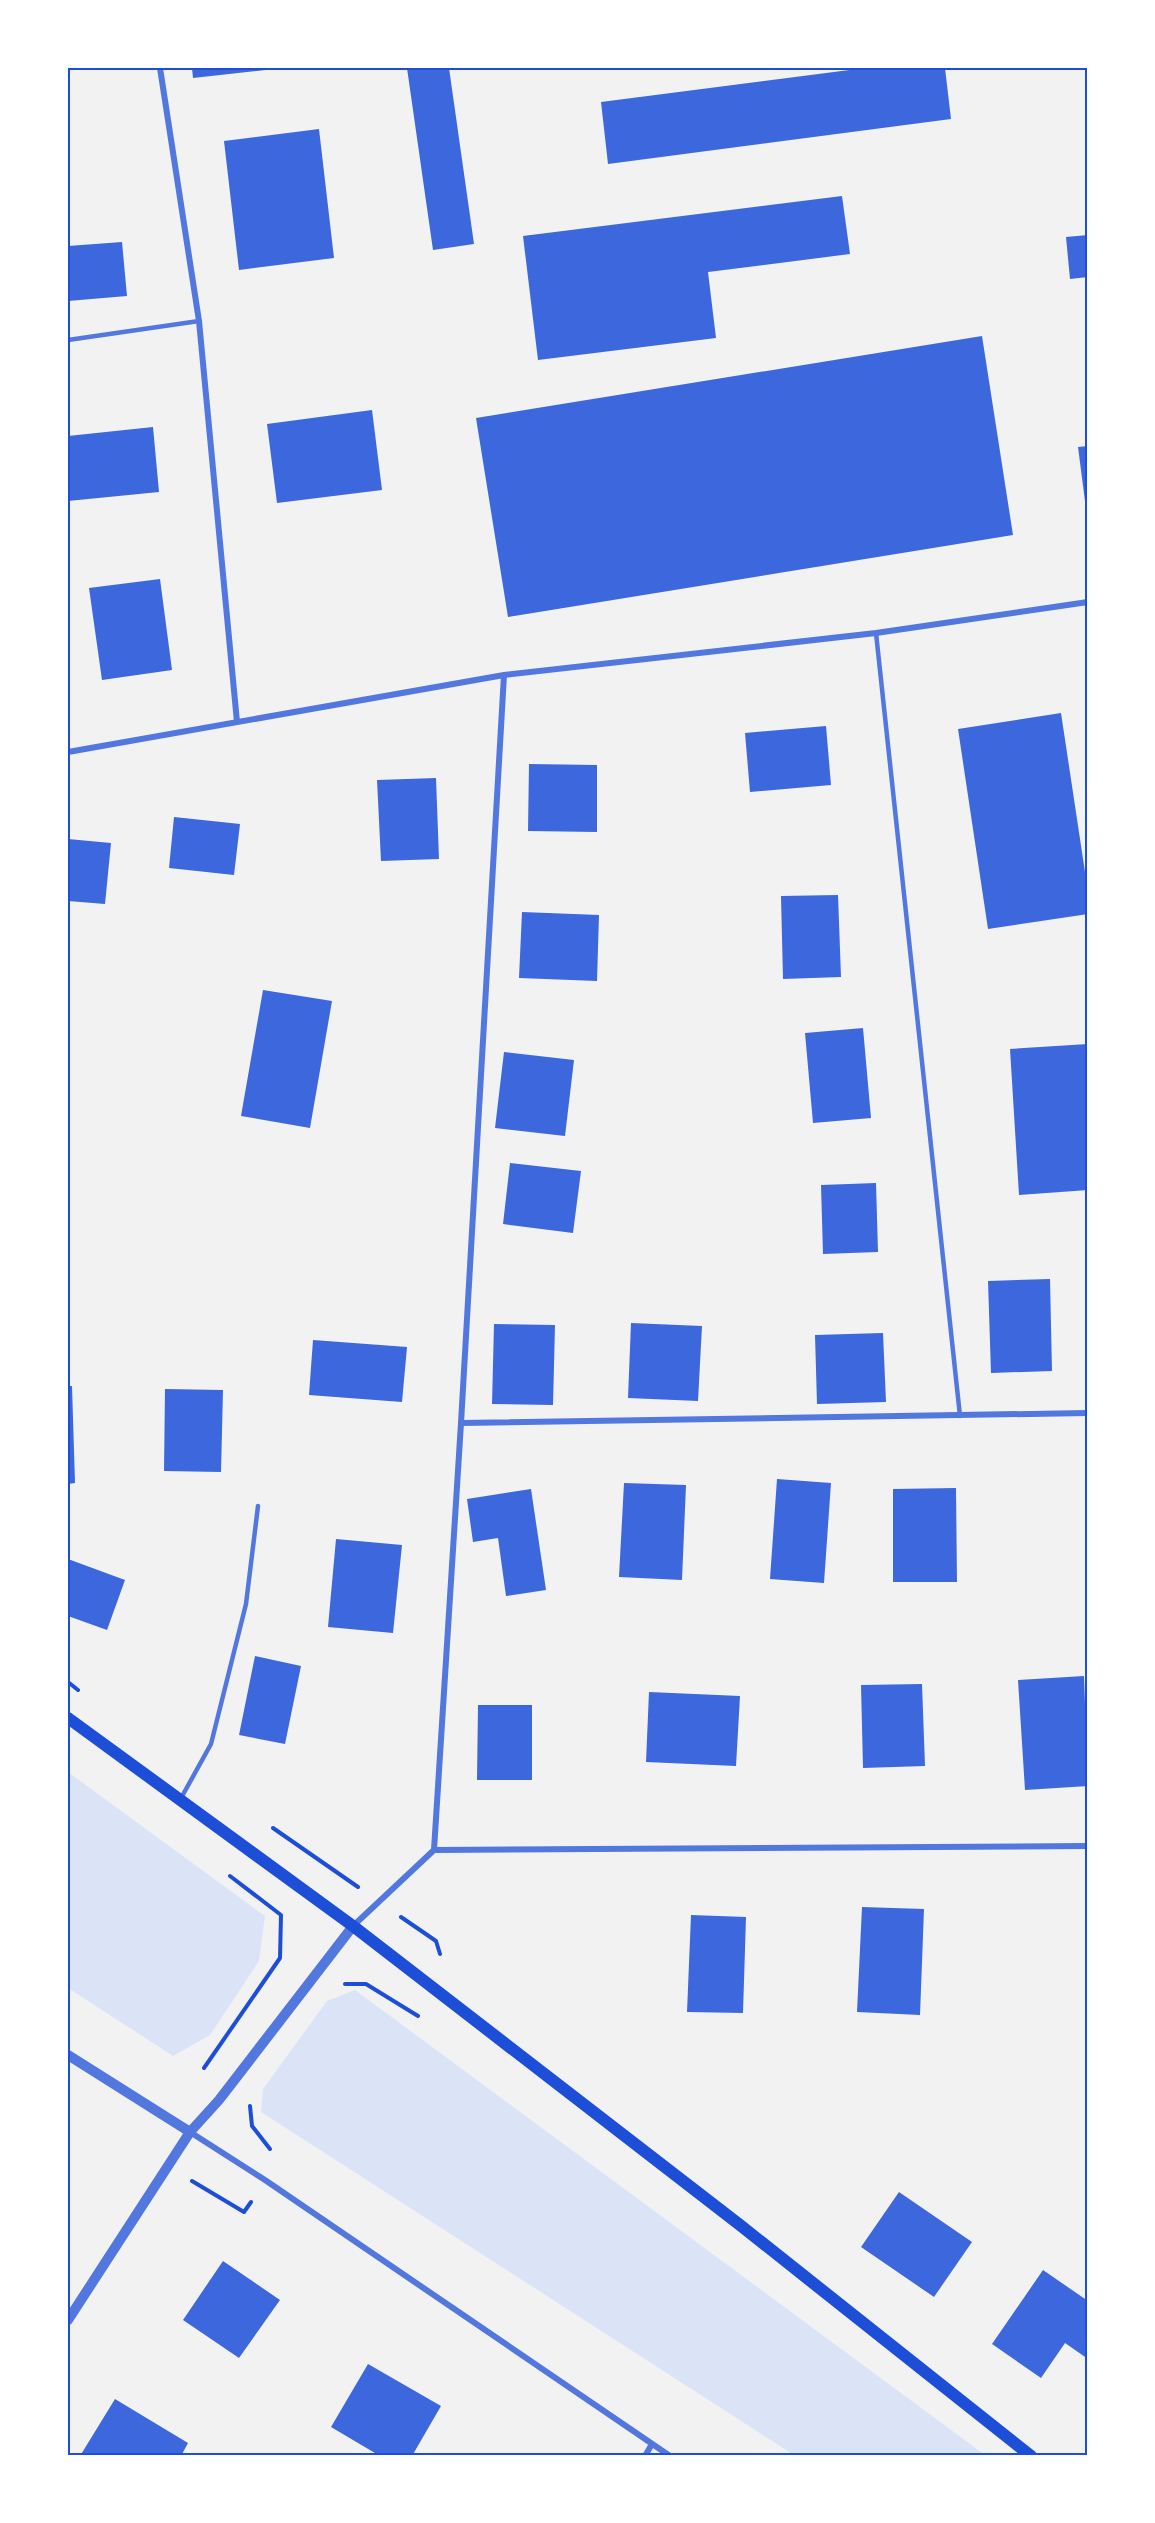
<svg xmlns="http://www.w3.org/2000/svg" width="1155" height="2523" font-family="'Sofia Sans Condensed',sans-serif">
<rect width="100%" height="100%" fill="#f2f2f2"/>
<path fill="#dbe4f7" d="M68 1772 265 1916 259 1961 210 2035 173 2056 68 1988Z
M355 1990 985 2455H794L261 2112 263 2089 327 2001Z"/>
<path fill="#3d67dc" d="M192 68H275V69L193 78Z
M407 68H449L474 244 433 250Z
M865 68H945L951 119 608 164 601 102Z
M319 129 334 258 239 270 224 141Z
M842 196 850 254 708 272 716 338 538 360 523 236Z
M1088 235V277L1070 279 1066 237Z
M122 242 127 296 68 301V246Z
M982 336 1013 535 508 617 476 418Z
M372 410 382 490 277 503 267 424Z
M153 427 159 492 68 501V436Z
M1088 446V509H1086L1078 447Z
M160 579 172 670 102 680 89 588Z
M1061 713 1088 892V914L988 929 958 729Z
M826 726 831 785 750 792 745 733Z
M529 764 597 765V832L528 831Z
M436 778 439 859 381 861 377 780Z
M174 817 240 824 234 875 169 868Z
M68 839 111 843 105 904 68 901Z
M838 895 841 977 783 979 781 896Z
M522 912 599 915 597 981 519 978Z
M263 990 332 1001 310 1128 241 1116Z
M863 1028 871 1118 813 1123 805 1033Z
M1088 1044V1190L1019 1195 1010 1049Z
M504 1052 574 1060 565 1136 495 1128Z
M510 1163 581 1171 573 1233 503 1224Z
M876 1183 878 1252 823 1254 821 1185Z
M1050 1279 1052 1371 991 1373 988 1281Z
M631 1323 702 1326 698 1401 628 1398Z
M494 1324 555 1325 553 1405 492 1404Z
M883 1333 886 1402 817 1404 815 1335Z
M313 1340 407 1347 402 1402 309 1395Z
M68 1386H72L75 1483 68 1484Z
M165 1389 223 1390 221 1472 164 1471Z
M777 1479 831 1483 824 1583 770 1579Z
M624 1483 686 1485 682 1580 619 1577Z
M956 1488 957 1582H893V1489Z
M531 1489 546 1590 506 1596 498 1538 473 1542 467 1499Z
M336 1539 402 1545 393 1633 328 1627Z
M68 1559 125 1580 107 1630 68 1616Z
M255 1656 301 1666 285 1744 239 1735Z
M1084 1676 1088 1786 1025 1790 1018 1680Z
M922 1684 925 1766 863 1768 861 1685Z
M649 1692 740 1696 736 1766 646 1762Z
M478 1705H532V1780H477Z
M862 1907 924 1909 920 2015 857 2012Z
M691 1915 746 1917 743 2013 687 2012Z
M899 2192 972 2242 934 2297 861 2247Z
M223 2261 280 2300 239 2358 183 2320Z
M1043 2270 1088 2301V2359L1065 2343 1041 2378 992 2344Z
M368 2364 441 2406 412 2456H380L331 2427Z
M115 2399 188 2443 181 2456H80Z"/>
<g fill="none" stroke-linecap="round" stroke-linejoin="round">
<path stroke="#1d4ed8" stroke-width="4" d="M68 1682 78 1690
M273 1828 358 1887
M401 1917 436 1941 440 1954
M345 1984H366L418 2016
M204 2068 280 1958 281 1915 230 1876
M250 2106 252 2126 270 2149
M192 2181 244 2212 251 2202"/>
<path stroke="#5277de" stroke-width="4.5" d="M68 340 199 321
M876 633 960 1416
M180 1800 211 1744 246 1604 258 1506"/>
<path stroke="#5277de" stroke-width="6" d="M160 68 199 321 237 722
M68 752 504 675 876 633 1088 602
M461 1423 1088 1413
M434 1850 461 1423 504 675
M353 1926 434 1850 1088 1846
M190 2132 265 2180 670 2456
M645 2456 652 2444"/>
<path stroke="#5277de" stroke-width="10" d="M68 2055 190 2132
M68 2320 190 2132 219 2100 353 1926"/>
<path stroke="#1d4ed8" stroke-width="12" d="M68 1718 353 1926 740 2225 1031 2456"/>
</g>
<rect width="1155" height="2523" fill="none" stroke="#ffffff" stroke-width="138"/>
<rect x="69" y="69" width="1017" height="2385" fill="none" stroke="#1d4ed8" stroke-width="2"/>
</svg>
